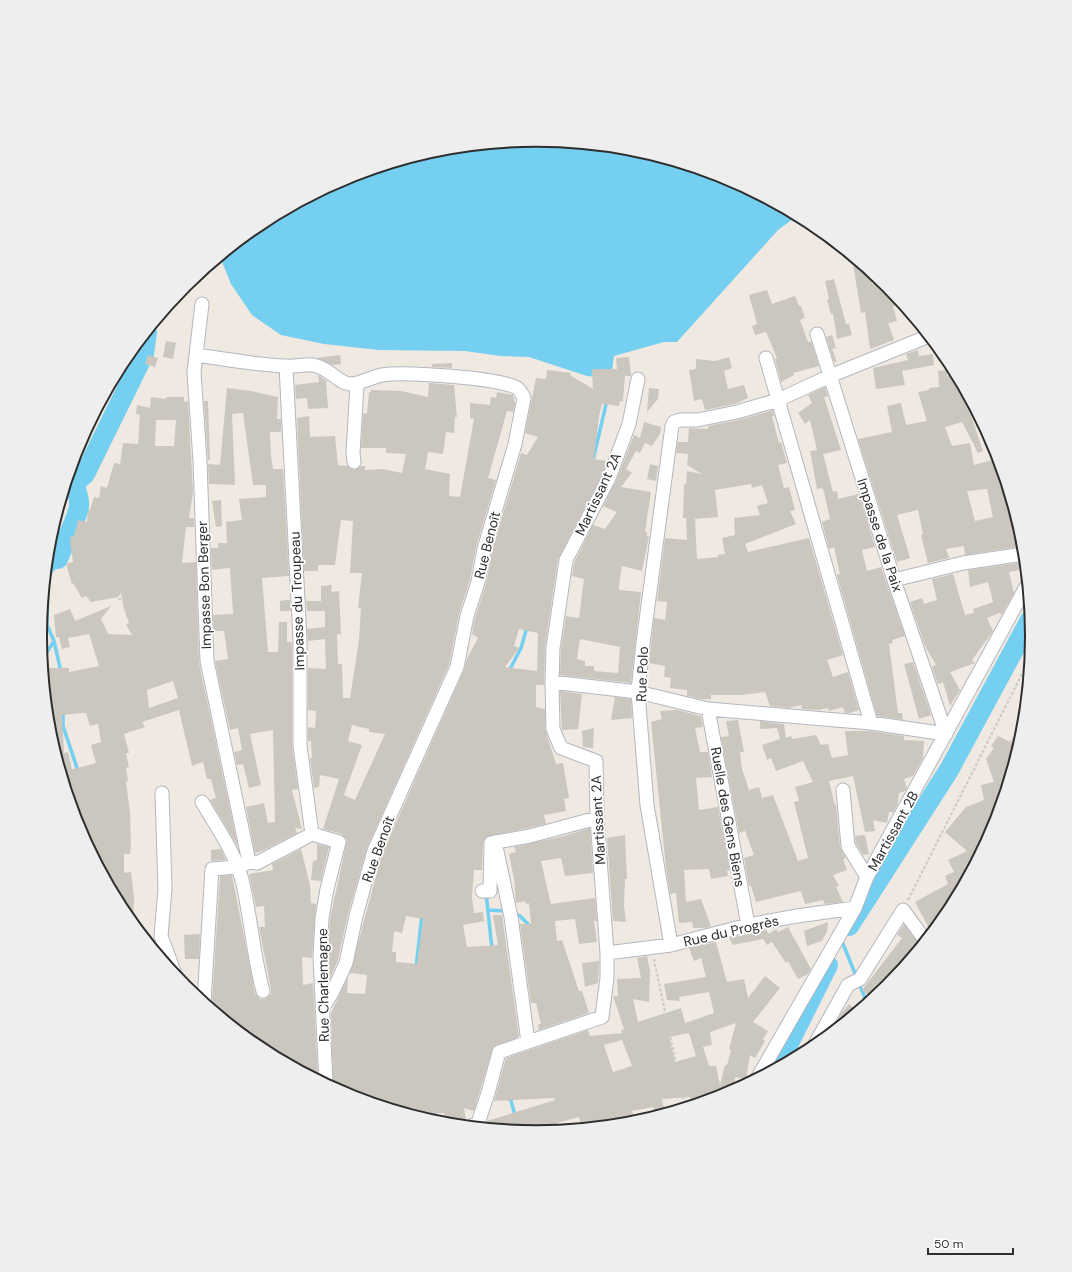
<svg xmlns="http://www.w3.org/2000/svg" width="1072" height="1272" font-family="'DM Sans',sans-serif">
<rect width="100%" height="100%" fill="#efe9e1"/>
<path fill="#75cff0" d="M536 140 633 150 726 178 797 216 778 230 677 342H664L614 356 611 378 587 376 529 357 500 356 465 351 379 350 324 344 281 335 252 315 231 284 220 257 261 223 346 178 439 149Z"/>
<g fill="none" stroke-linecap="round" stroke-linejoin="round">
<path stroke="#75cff0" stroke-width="3.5" d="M593 460 607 400
M40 636 47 625
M54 641 61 672
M42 660 54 641 47 625 48 578 58 559
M509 671 521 648 527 627
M63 712V726L78 771
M486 893 492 949
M488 910 506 911
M514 914 520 916 531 927
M841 939 867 1003
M416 968 422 915
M510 1097 519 1130
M434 1110 435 1121"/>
<path stroke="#75cff0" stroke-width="12" d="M47 569 58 559"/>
<path stroke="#75cff0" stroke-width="20" d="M58 559C63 547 77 518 79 507 81 490 67 489 85 474L144 354 147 332
M849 926 949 770 1030 620
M777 1067 828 965"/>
</g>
<path fill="#cbc7bf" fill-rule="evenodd" d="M853 264H860L869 271 872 284 881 283 882 285H887L896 296 898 305 893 306 897 321 888 323 894 340 870 349 865 312 861 313Z
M834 279 846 324H849L852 335 837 339 833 314H831L827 300 829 299 825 281Z
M767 290 772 304 795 296 799 306H801L805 318 800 320 808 342 811 341 819 366 793 373 794 375 781 382 775 359 777 358 766 332 755 335 752 326 757 324 749 295Z
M832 335 836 348 832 349 837 362H834L826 337Z
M166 341 176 343 173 359 163 357Z
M918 350 919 356 933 354 934 365 902 371 905 385 876 389 873 368 908 360 906 354Z
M148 355 158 358 155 367 145 364Z
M340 355 341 364 333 365 317 358Z
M629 357 631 376H625L623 401H620L619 406 602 404 599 416 594 459 607 461 602 475 558 559 545 647 544 685H536V707L545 709V729L556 764 563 763 569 798 564 799 566 811 544 815 546 824 486 837 483 843 482 870H474L472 898 474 913 483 912 484 921 463 925 467 947 498 945 493 915H502L519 1037 493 1047 474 1111 464 1108 466 1121 464 1124 445 1123 444 1113 413 1114 346 1094 333 1087 331 1013 348 977 347 993 365 994 367 975 350 973 382 854 464 670 467 659 478 638 472 634 475 618 486 584 492 551 521 453 527 455 538 437 525 433 536 378 546 379 547 370 571 373 570 375 593 389 592 369H617L616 358ZM519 629 538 633 537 671 505 667 519 648 514 646ZM406 916 423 919 417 964 396 962V952H392L394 931 402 933Z
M729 357 732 368 724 371 728 389 744 385 748 398 735 404 705 410 702 399 694 401 689 370 696 369V359L715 361Z
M452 363V368L432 367V364Z
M947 370V376L956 374 959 381 965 403H967L983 451 978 453 962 422 945 427 952 446 970 443 974 465 996 459 999 477 1002 476 1004 481 1013 527 1018 526 1023 546 965 555 964 546 946 549 949 558 928 563 921 535 923 534 918 510 897 515 910 558 897 562 858 439 892 432 887 406 901 403 906 425 927 421 918 392 929 390V388L939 387 938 371ZM987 489 993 517 975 521 967 491Z
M318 375 328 382H326L328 408 308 409 307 398 296 399 295 385 319 382Z
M429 383 454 385 457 417H455L454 433 446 432 443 454 428 452 425 469 450 474 449 496 460 497 474 419 470 418V403L490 405 491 397 496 398 497 392 513 395 515 404 513 412 507 411 488 478 496 480 476 547 470 580 459 614 449 665 367 848 348 914 338 960 329 980 328 958 330 919 347 840 342 834 323 829 339 779 320 775 319 787 314 788 310 758H312L311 741H308V727L315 728 316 711 308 710V668L326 669 325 639 308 641 307 629 325 627V611H307L306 601H321V586L332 585 331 592 339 591 341 634H337L338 664H342L343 698H350L359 640 361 608H358L362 573H350L353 521 341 520 335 565H318V571H304L297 418 309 416 310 437 335 436 338 465 347 466 354 470 361 466H365V470L383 469 402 473 406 454 386 453V448H361L363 414 367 413 369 392H371V390L401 391 428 397ZM352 725 369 729V732L385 734 355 800 344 795 362 745 348 741Z
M825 387 828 396 824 397 841 450 823 454 830 481 833 492 837 491 838 499 859 494 875 547 862 550 867 571 881 567 905 636 892 640 893 643 889 644 898 713H902L903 720 877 716 837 575 840 574 834 547 829 549 822 522 830 519 824 492 822 488 817 489 810 451 817 450 810 420 805 424 798 413 812 403 808 395Z
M227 388 251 391 278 397 277 419H281V432H270L271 456 273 469H283L289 576 262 578 268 652H278L279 622H287V642H292V746L298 789 292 790 302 829 295 828 297 833 262 851 255 853 246 807 264 803 268 823 275 822 273 730 250 734 261 785 249 788 243 764 237 765 234 752 242 750 238 728 230 730 215 661 228 659 224 631H214L213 615 233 614 230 568 212 570 211 548H218V543H227L226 522 242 520 239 499 266 497V485H253L243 413 232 414 235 485 209 484 208 464 220 465Z
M649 388 659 389 658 399 647 412Z
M151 397 166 399V397H184V402L188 401 193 492 189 518H194V527H186L182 563 196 562 199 663 238 847 210 800 216 798 211 779H207L203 762 192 766 179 710 142 722 145 727 124 734 129 753H126L129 767 126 768 128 781 126 782 130 812 131 846 130 854H124V873L131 872 134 897 133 923 123 911 115 896V882H108L78 826 49 733 48 720 51 721V703L46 701 43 670 47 668H69V672L99 666 89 634 68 638 70 647 62 649 59 637H56L54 615 70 609 75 621 111 606 101 619 108 634 132 635 126 625 129 623 124 609 121 593 118 597 91 602 86 596 82 598 73 583 72 584 66 564 73 562 70 542 71 536H74L78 520 87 522 88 510H90L94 497 99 498 101 486 107 488 114 463 120 464 123 443 138 444 140 415 136 414 137 405 150 408ZM156 420H176L174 446H155ZM173 681 178 698 149 708 147 690ZM83 713H86L90 726 98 724 101 742 91 745 96 763 74 769H72L68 752 64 753 62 715Z
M204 401H208L210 460H208Z
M773 410 774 416H772L779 443 781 442 787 463 778 465 784 488 789 487 795 510 790 511 796 524 745 544 748 552 809 538 843 655 827 660 833 677 848 672 859 710 849 713H845L843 707 829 711 828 708 818 710 802 709 801 705 789 708 770 706 765 692 741 695H711V699H701L687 696V690L670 688 671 678 664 677 665 666 649 663 654 618 665 620 667 602 657 601 665 538 687 540 686 518H683L684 484H686L687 471 702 474 687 465 688 454 676 453 678 442H688L689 428 708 429V426L739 420ZM751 484 752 488 762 485 768 503 757 506 760 515 734 518 735 535 722 538 725 554 718 555V557L697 559 695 519 718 517 715 490Z
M644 422 661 427 660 434 652 446 645 443 640 453 636 451 626 469 632 473 621 487 651 492 645 532H647V536H649L642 571 622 566 619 585V590L641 592 631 683 560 675 561 649 566 616 579 618 584 579 572 576 574 563 593 525 605 529 617 512 603 506 616 481 634 435 640 438ZM580 639 620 647 618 673 594 671V666H585V661L577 659Z
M650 464 658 466 656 481 647 479Z
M221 500 222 526 216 527 212 501Z
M1025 562V569L1009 572 1014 593 1002 614 999 613 987 618 993 631 972 660 975 663 950 672 960 690 950 706 943 682 938 684 932 667 936 665 925 646 910 602 922 598 924 604 937 600 932 579 953 574 965 615 974 613 973 609 993 602 988 582 970 587 968 570Z
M286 600H290L291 611H280V601Z
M913 662 931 715 919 719 904 664Z
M560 691 582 694 578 729 562 730Z
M615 697 631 699 632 718 611 720Z
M677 710 701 716 703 727 695 728 700 752H708L712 777 696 778 699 810 718 807 730 870 727 871 728 876 711 879 709 869 684 870 686 902 701 899 711 926 706 928H693L692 922 679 923 676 893 670 894 666 868 651 722 662 719 660 711Z
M738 720 744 752H740L742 769 749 790 759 787 762 798 773 795 798 861 808 858 794 802 799 801 795 787 813 782 803 761 776 771 771 758 767 760 762 745 780 739 777 728 760 729V721L784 724 786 738 791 736 792 739 816 735 821 745 828 744 832 758 848 755 845 731H870L904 736V740L924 741 923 758 913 776 904 779 907 788 905 791 899 793 898 803 894 812H889L887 823 873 820 875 831 865 832 853 776 829 781 835 805H836L840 847 846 858 843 859 847 870 833 875 839 886 836 887 843 902 825 904 823 900 805 904 801 891 756 902 751 886H749L744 858 754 855 745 831 739 833 721 737 729 736 726 721Z
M1022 721V733L994 826 948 912 931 932 915 902 948 884 945 876 954 872 948 860 967 851 945 832 966 807 984 800 981 785 994 782 986 759 994 748 991 746 998 736 1010 742Z
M594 728 593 748 583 747 582 731Z
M590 828 593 873 565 876 561 858 541 861 551 904 595 898 597 921H594L597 942 579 944 575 919 555 921 557 941 562 940 579 991H582L589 1013 539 1030 538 1024H541L536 1003H531L520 924H531L529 903 526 904 525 901 516 903 514 879 509 854 516 852 514 847 564 836Z
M625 835 627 879H625L624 906 626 922 613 921 607 838Z
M865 835 869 854 863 855 856 843 855 836Z
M317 844 329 847 321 881 311 880 313 861 317 860Z
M221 849 226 860 211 861V850Z
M301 849 310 885 311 903 316 904 312 958 302 957 303 985 313 983 318 1079 260 1048 210 1007 212 1002 220 876 232 875 255 993 260 999H265L271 994V989L259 927H265L264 906 256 907 249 874 273 870 272 864Z
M828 922 827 931 822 941 807 946 804 931Z
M904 924 920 946 897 973 893 970 878 987 881 990 872 998 862 990 902 938 897 935Z
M788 927 811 969 808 974 798 979 788 961 786 963 772 942 767 945 763 939 733 945 729 938 766 930 769 934 776 929 778 932Z
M200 934 199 959H185L184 935Z
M716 942 727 982 744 979 748 998 765 976 780 988 753 1022 768 1031 763 1039 765 1041 755 1058 750 1055 746 1079 735 1077 734 1090 726 1094 691 1105 690 1097 662 1099 665 1113 655 1116 653 1107 632 1111 635 1122 633 1123 605 1125 604 1123 581 1127 579 1117 557 1123 559 1130 536 1132 519 1130 518 1123 501 1129 485 1127 487 1121 555 1100 554 1098 494 1101 506 1058 588 1030 590 1036 622 1033 621 1030 624 1029 613 996H618L617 979 641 978 637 958 647 956 650 971 649 1002 633 999 638 1022 681 1008 685 1023 714 1013 709 992 679 997 680 1001 667 1000 664 984 706 977 701 958 694 961 689 948ZM736 1023 729 1049 731 1050 729 1058 727 1065H725L720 1085 716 1066H709L703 1047 712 1045 710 1032ZM689 1033 696 1056 675 1062 669 1037ZM622 1040 632 1066 613 1072 604 1045Z
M599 961 598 983 585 987 582 963Z
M849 1004 857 1011 833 1031 840 1015Z"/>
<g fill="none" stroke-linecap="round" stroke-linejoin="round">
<defs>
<path id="minor" d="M202 304 194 372 200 461 207 661 249 862
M196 355C226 359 256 365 286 366 295 367 304 364 313 365 330 368 338 383 350 384 361 384 371 377 382 375 403 371 500 378 517 388 520 390 522 394 524 398L515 444 484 549 478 582 467 616 457 667 374 851 356 916 346 963 333 991 322 1009
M766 358 871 723
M286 366 300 640V746L312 834
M354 462 353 453 357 384
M894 580 963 563 1024 554
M552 682 638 692 708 709 871 723 946 734 894 580 817 334
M708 709 748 925
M843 790 848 846 867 877
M162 793 165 889 161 936 175 974
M202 802C216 826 236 854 242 880 251 917 253 955 263 991
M495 842 511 917 528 1042
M482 891H490L491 843 530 836 597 818
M671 945 647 805 638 692 643 643 672 426 674 422 680 420H697L737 412 778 400 830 376 929 336
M607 953 671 945 748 925 797 916 855 908
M204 1002 212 869 238 867 249 862 257 863 312 834 339 842 327 889 322 918 320 958 326 1083
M814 1046 848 985 860 979 903 910 925 940
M758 1077 855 908 867 877 1027 585
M472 1126 478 1123 488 1093 499 1052 602 1017 607 978V953L597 818 596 761 561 748 553 729 552 682 553 648 566 560 609 478 629 424 638 379"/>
</defs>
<use href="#minor" stroke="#b4b7c1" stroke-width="15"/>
<path stroke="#c9c9c9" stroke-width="2" stroke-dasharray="3 2" stroke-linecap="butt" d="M118 599 193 591
M114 705 153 684
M908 900 1030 658
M654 959 685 1107"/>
<use href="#minor" stroke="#fff" stroke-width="13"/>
</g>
<g text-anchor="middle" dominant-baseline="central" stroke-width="3.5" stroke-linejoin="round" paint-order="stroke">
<g font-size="14" fill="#2e2e2e" stroke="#fff">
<text transform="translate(598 494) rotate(-65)">Martissant 2A</text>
<text transform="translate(880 535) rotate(72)">Impasse de la Paix</text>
<text transform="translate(487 545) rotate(-76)">Rue Benoît</text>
<text transform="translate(204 585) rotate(-92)">Impasse Bon Berger</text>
<text transform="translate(297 601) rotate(-92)">Impasse du Troupeau</text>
<text transform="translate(642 674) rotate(-88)">Rue Polo</text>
<text transform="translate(728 817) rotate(80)">Ruelle des Gens Biens</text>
<text transform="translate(598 820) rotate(-93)">Martissant 2A</text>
<text transform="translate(893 831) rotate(-61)">Martissant 2B</text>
<text transform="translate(378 849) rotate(-70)">Rue Benoît</text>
<text transform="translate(731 931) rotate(-13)">Rue du Progrès</text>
<text transform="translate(323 985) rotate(-91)">Rue Charlemagne</text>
</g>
</g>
<path d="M0 0H1072V1272H0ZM47 636a489 489 0 1 1 978 0a489 489 0 1 1-978 0Z" fill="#eee" fill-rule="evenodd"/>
<path fill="none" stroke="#2e2e2e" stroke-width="2" d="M47 636a489 489 0 1 1 978 0a489 489 0 1 1-978 0Z"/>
<path d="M928 1248v6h85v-6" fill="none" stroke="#2e2e2e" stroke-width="2"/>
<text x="934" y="1248" font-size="12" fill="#2e2e2e" stroke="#ffffff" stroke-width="3" paint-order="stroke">50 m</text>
</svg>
